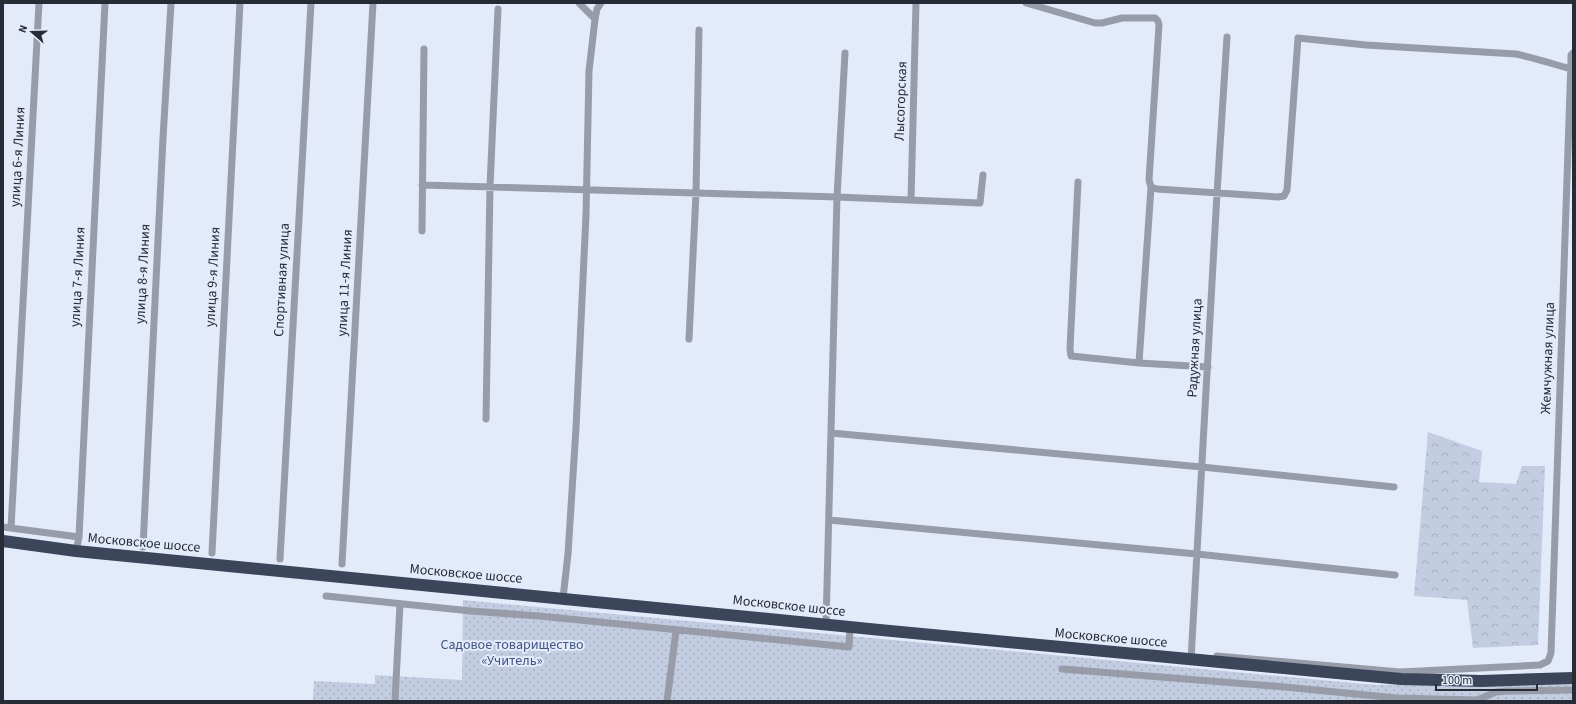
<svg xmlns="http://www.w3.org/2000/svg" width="1576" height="704" font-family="'Source Sans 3',sans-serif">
<defs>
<pattern id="forest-crowns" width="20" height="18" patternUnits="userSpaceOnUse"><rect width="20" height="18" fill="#c3cde1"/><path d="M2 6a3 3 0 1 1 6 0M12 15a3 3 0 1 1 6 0" fill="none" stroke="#a7b0c2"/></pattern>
<pattern id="park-dots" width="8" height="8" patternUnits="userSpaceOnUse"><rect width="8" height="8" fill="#c3cde1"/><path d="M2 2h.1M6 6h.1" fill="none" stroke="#a7b0c2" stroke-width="1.8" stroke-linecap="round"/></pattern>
</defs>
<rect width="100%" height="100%" fill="#e3ebfb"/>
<path fill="url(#forest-crowns)" d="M1428 432 1482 451 1479 482 1516 484 1522 466H1545L1538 645 1473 648 1467 600 1414 596Z"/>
<path fill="url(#park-dots)" d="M463 600 1375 685 1573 684V701H313L314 681 375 684V675L462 680Z"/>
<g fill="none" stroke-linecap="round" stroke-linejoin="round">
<path stroke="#979ca8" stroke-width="7" d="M579 3 595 19
M1026 3 1095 23H1102L1122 18H1155L1158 21 1159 25 1149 180 1151 187 1157 189 1278 197 1284 196 1287 190 1298 38 1366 45 1516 54C1535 58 1553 64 1571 69
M1078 182 1070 349 1071 356 1139 363 1208 367
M422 185 837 197 980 203 983 175
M911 200 916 3
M422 231 424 49
M689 339 696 193 699 30
M1139 363 1151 187
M486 419 490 186 498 9
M831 433 1202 467 1394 487
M829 520 1197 554 1395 575
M3 527 79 537
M11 528 39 3
M143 547 163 138 171 3
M76 551 79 537 105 3
M212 553 240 3
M280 559 311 3
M342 564 373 3
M326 596 471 611 539 616 849 647 850 628
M563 598 568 554 576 428 586 215 589 71 595 19 597 9 601 3
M826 625 837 197 845 53
M1217 656 1400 672 1540 665 1548 661 1551 653 1571 60V55L1573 53
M1191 660 1217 193 1227 37
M1062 669 1285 687 1396 698 1477 700 1496 692 1507 691 1573 690
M395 701 400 604
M667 701 676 631"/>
<path stroke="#3b465b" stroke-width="12" d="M3 541 76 551C518 594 959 639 1401 679L1481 681 1573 678"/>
</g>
<g text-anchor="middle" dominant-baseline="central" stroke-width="4" stroke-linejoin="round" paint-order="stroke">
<g font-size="14" fill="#262b35" stroke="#e3ebfb">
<text transform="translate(901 101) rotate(-88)">Лысогорская</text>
<text transform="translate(18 157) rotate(-87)">улица 6-я Линия</text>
<text transform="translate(143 274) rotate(-87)">улица 8-я Линия</text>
<text transform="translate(78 277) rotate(-87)">улица 7-я Линия</text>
<text transform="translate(213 277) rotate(-87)">улица 9-я Линия</text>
<text transform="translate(282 280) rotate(-87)">Спортивная улица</text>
<text transform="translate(345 283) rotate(-87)">улица 11-я Линия</text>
<text transform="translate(1195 348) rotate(-87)">Радужная улица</text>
<text transform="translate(1548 358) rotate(-88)">Жемчужная улица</text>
<text transform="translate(144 543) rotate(5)">Московское шоссе</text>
<text transform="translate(466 574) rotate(5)">Московское шоссе</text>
<text transform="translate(789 606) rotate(6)">Московское шоссе</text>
<text transform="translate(1111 638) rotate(5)">Московское шоссе</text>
</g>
<g font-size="14" fill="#415682" stroke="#e3ebfb">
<text x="512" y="645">Садовое товарищество<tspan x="512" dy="16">«Учитель»</tspan></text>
</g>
</g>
<rect width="1576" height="704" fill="none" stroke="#262b35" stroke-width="8"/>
<g transform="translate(32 32) rotate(290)" stroke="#e3ebfb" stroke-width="3" paint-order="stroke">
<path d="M0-3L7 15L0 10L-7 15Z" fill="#262b35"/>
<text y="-6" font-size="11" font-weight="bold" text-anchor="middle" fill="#262b35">N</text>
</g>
<path d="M1436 684v6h101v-6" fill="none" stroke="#262b35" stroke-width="2"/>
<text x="1442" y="684" font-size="12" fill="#262b35" stroke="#e3ebfb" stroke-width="3" paint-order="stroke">100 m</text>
</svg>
